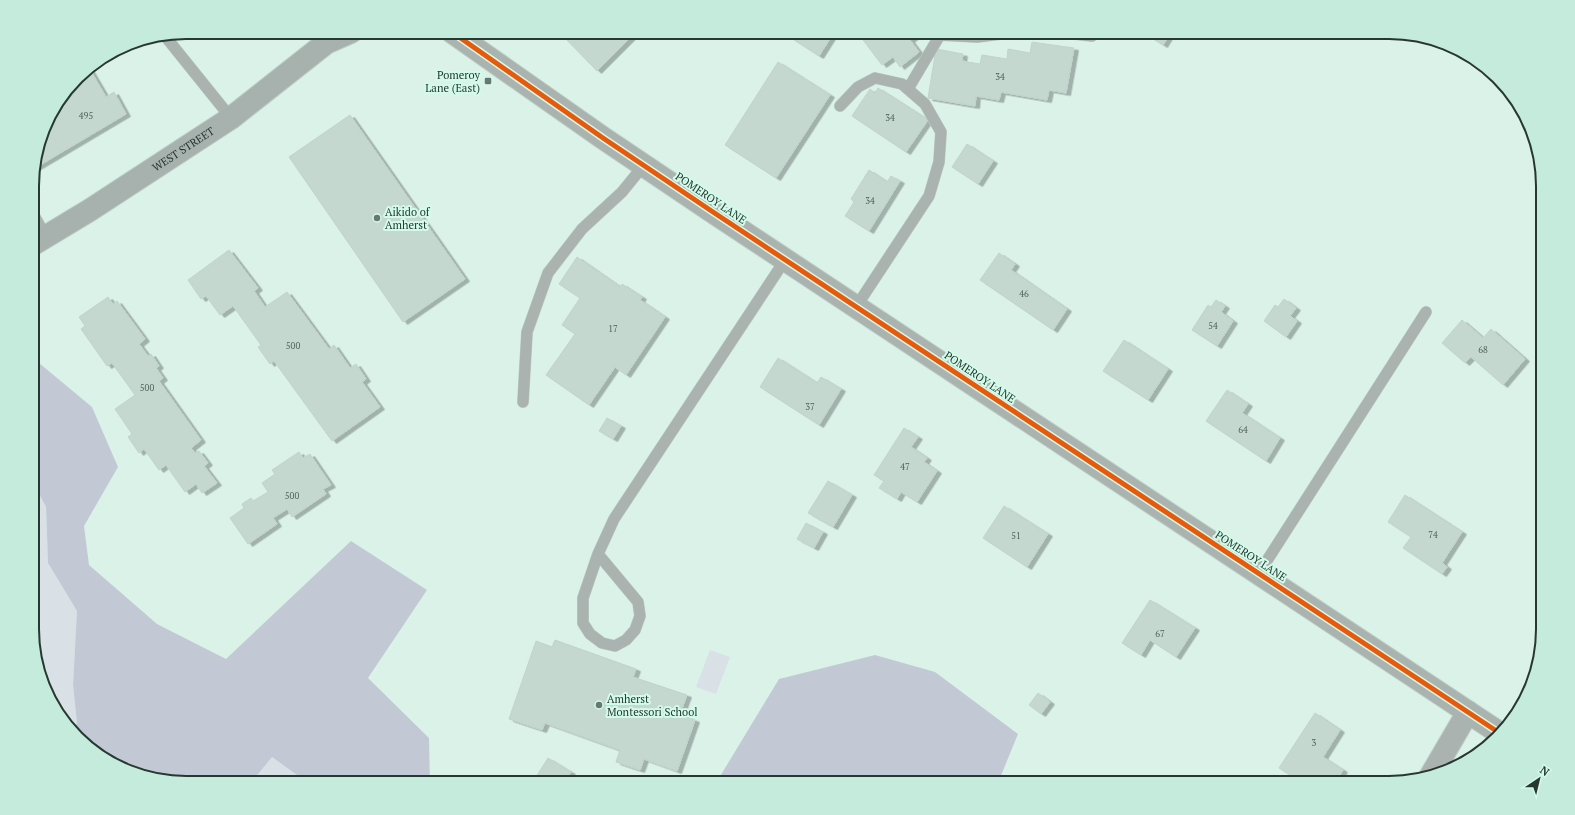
<svg xmlns="http://www.w3.org/2000/svg" width="1575" height="815" font-family="'PT Serif',serif">
<defs>
<filter id="shadow"><feDropShadow dx="4.5" dy="2.5" stdDeviation="0" flood-color="#0004"/></filter>
</defs>
<rect width="100%" height="100%" fill="#dbf2e9"/>
<path fill="#d9e0e6" d="M33 482 46 507 48 563 77 611 73 685 77 723 72 730 58 715 33 649Z
M710 650 730 657 716 694 696 687Z
M272 757 308 783H251Z"/>
<path fill="#c3c9d4" d="M33 358 92 407 118 467 84 526 89 565 157 624 226 659 351 541 427 590 368 678 429 738 430 783H308L272 757 251 783H186L118 767 84 745 72 730 77 723 73 685 77 611 48 563 46 507 33 482Z
M875 655 935 672 1018 734 1000 778 988 783H716L779 679Z"/>
<path fill="#c5d8d0" stroke="#c1d3cc" filter="url(#shadow)" d="M559 32H636L597 71Z
M782 32H823L831 37 819 56Z
M857 32H920L910 40 919 52 900 67 893 57 882 65Z
M1144 32H1171L1163 45 1144 33Z
M1032 42 1074 48 1066 93 1049 90 1047 100 1001 92 999 100 976 96 975 106 928 98 936 49 963 54 962 61 980 64 982 55 1007 59 1008 49 1030 53Z
M778 62 830 95 776 178 725 145Z
M89 68 106 97 114 92 126 114 35 168 48 118 84 70Z
M878 88 928 120 906 152 852 116 870 89 875 93Z
M350 115 465 279 403 322 289 157Z
M967 144 993 161 978 184 952 167Z
M869 170 887 182 891 176 900 181 869 231 845 216 854 202 851 199Z
M229 250 258 288 254 291 265 307 287 292 329 349 334 345 350 368 356 364 366 379 362 382 380 407 332 441 274 361 270 364 258 347 261 345 233 306 220 315 206 296 201 299 188 280Z
M999 253 1015 264 1011 270 1067 309 1053 330 980 280Z
M577 257 620 287 622 284 642 297 640 300 665 317 626 375 615 367 589 405 546 375 575 334 562 325 580 298 559 284Z
M108 297 113 304 117 301 145 339 139 344 148 356 151 354 159 366 156 368 163 378 159 381 201 440 191 448 195 453 199 451 208 463 204 466 217 483 202 493 196 484 185 492 166 465 159 470 144 449 139 453 128 437 132 434 115 409 135 395 112 363 107 366 81 329 85 326 79 317Z
M1284 299 1296 308 1290 316 1297 321 1286 337 1264 321 1275 305 1278 307Z
M1216 300 1225 306 1221 312 1233 321 1217 346 1192 330 1208 305 1211 307Z
M1462 320 1483 338 1491 329 1525 359 1503 385 1471 357 1465 363 1442 343Z
M1124 340 1168 369 1148 400 1103 371Z
M778 358 817 383 821 377 841 389 819 425 760 387Z
M1227 390 1248 404 1242 413 1280 438 1266 461 1206 421Z
M607 418 621 426 613 439 599 431Z
M904 428 918 437 911 447 927 458 924 462 937 471 917 502 901 492 897 499 879 488 884 481 874 475Z
M299 452 303 458 310 454 331 485 323 489 326 494 292 517 287 509 273 518 277 524 248 544 230 518 244 508 242 504 251 498 253 501 268 492 262 483 275 474 272 470Z
M828 481 852 495 833 527 808 513Z
M1405 495 1462 532 1442 563 1447 567 1442 574 1403 548 1411 537 1388 522Z
M1004 506 1048 534 1027 567 983 538Z
M806 523 823 532 814 548 797 539Z
M1150 600 1195 628 1176 657 1150 640 1141 655 1122 643Z
M555 640 636 669 633 677 687 695 680 714 695 720 677 771 644 759 640 770 616 762 620 750 545 723 542 730 509 719 536 641 552 647Z
M1038 693 1050 702 1041 714 1029 705Z
M1315 713 1340 730 1323 757 1343 770 1335 783H1314L1308 779 1306 783H1302L1279 768Z
M548 758 571 772 564 783H545L536 777Z"/>
<g fill="none" stroke-linecap="round" stroke-linejoin="round">
<defs>
<path id="service" d="M1058 32 1092 36
M165 36 231 118
M908 89 940 35 977 37 1016 32
M840 106 858 87 875 78 902 84 925 104 941 132 939 162 929 196 856 307
M32 212 46 237
M523 402 527 332 548 273 582 229 622 192 644 165
M598 554 638 602 640 616 635 630 626 640 615 646 602 643 590 634 583 623V598L598 554 614 519 785 260
M1259 573 1426 312"/>
<path id="minor" d="M1430 777 1468 712"/>
<path id="tertiary" d="M452 32 603 138 713 212 1501 734"/>
<g id="secondary">
<path id="s1" d="M32 245 90 210 231 118 326 43 351 32"/>
</g>
</defs>
<use href="#service" stroke="#bccfc7" stroke-width="12"/>
<use href="#minor" stroke="#bccfc7" stroke-width="24"/>
<use href="#tertiary" stroke="#bccfc7" stroke-width="24"/>
<use href="#secondary" stroke="#bccfc7" stroke-width="24"/>
<use href="#service" stroke="#aab3af" stroke-width="11"/>
<use href="#minor" stroke="#aab3af" stroke-width="22"/>
<use href="#tertiary" stroke="#aab3af" stroke-width="22"/>
<use href="#secondary" stroke="#a7b2ae" stroke-width="22"/>
<defs>
<path id="cycleway" d="M452 32 603 138 713 212 1501 734"/>
</defs>
<use href="#cycleway" stroke="#d2fbea" stroke-width="8"/>
<use href="#cycleway" stroke="#e8590c" stroke-width="5"/>
</g>
<g fill="#667871" stroke="#d2fbea" stroke-width="1.5">
<rect x="484" y="77" width="8" height="8" rx="2"/>
<circle cx="377" cy="218" r="4"/>
<circle cx="599" cy="705" r="4"/>
</g>
<g text-anchor="middle" dominant-baseline="central" stroke-width="4" stroke-linejoin="round" paint-order="stroke">
<g font-size="9" fill="#51625b">
<text x="1000" y="77">34</text>
<text x="86" y="116">495</text>
<text x="890" y="118">34</text>
<text x="870" y="201">34</text>
<text x="1024" y="294">46</text>
<text x="1213" y="326">54</text>
<text x="613" y="329">17</text>
<text x="293" y="346">500</text>
<text x="1483" y="350">68</text>
<text x="147" y="388">500</text>
<text x="810" y="407">37</text>
<text x="1243" y="430">64</text>
<text x="905" y="467">47</text>
<text x="292" y="496">500</text>
<text x="1433" y="535">74</text>
<text x="1016" y="536">51</text>
<text x="1160" y="634">67</text>
<text x="1314" y="743">3</text>
</g>
<g font-size="11" fill="#273731" stroke="#d2fbea" text-anchor="start">
<text x="480" y="75" text-anchor="end">Pomeroy<tspan x="480" dy="13">Lane (East)</tspan></text>
<text x="385" y="212">Aikido of<tspan x="385" dy="13">Amherst</tspan></text>
<text x="607" y="699">Amherst<tspan x="607" dy="13">Montessori School</tspan></text>
</g>
<g font-size="11" fill="#273731" stroke="#d2fbea">
<text stroke="none"><textPath href="#s1" startOffset="179">WEST STREET</textPath></text>
<text transform="translate(711 198) rotate(34)">POMEROY LANE</text>
<text transform="translate(980 377) rotate(34)">POMEROY LANE</text>
<text transform="translate(1251 556) rotate(33)">POMEROY LANE</text>
</g>
</g>
<path d="M0 0H1575V815H0ZM186 39H1389A147 147 0 0 1 1536 186V629A147 147 0 0 1 1389 776H186A147 147 0 0 1 39 629V186A147 147 0 0 1 186 39Z" fill="#c4ebdb" fill-rule="evenodd"/>
<path fill="none" stroke="#273731" stroke-width="2" d="M186 39H1389A147 147 0 0 1 1536 186V629A147 147 0 0 1 1389 776H186A147 147 0 0 1 39 629V186A147 147 0 0 1 186 39Z"/>
<g transform="translate(1539 779) rotate(35)" stroke="#d2fbea" stroke-width="3" paint-order="stroke">
<path d="M0-3L7 15L0 10L-7 15Z" fill="#273731"/>
<text y="-6" font-size="11" font-weight="bold" text-anchor="middle" fill="#273731">N</text>
</g>
</svg>
